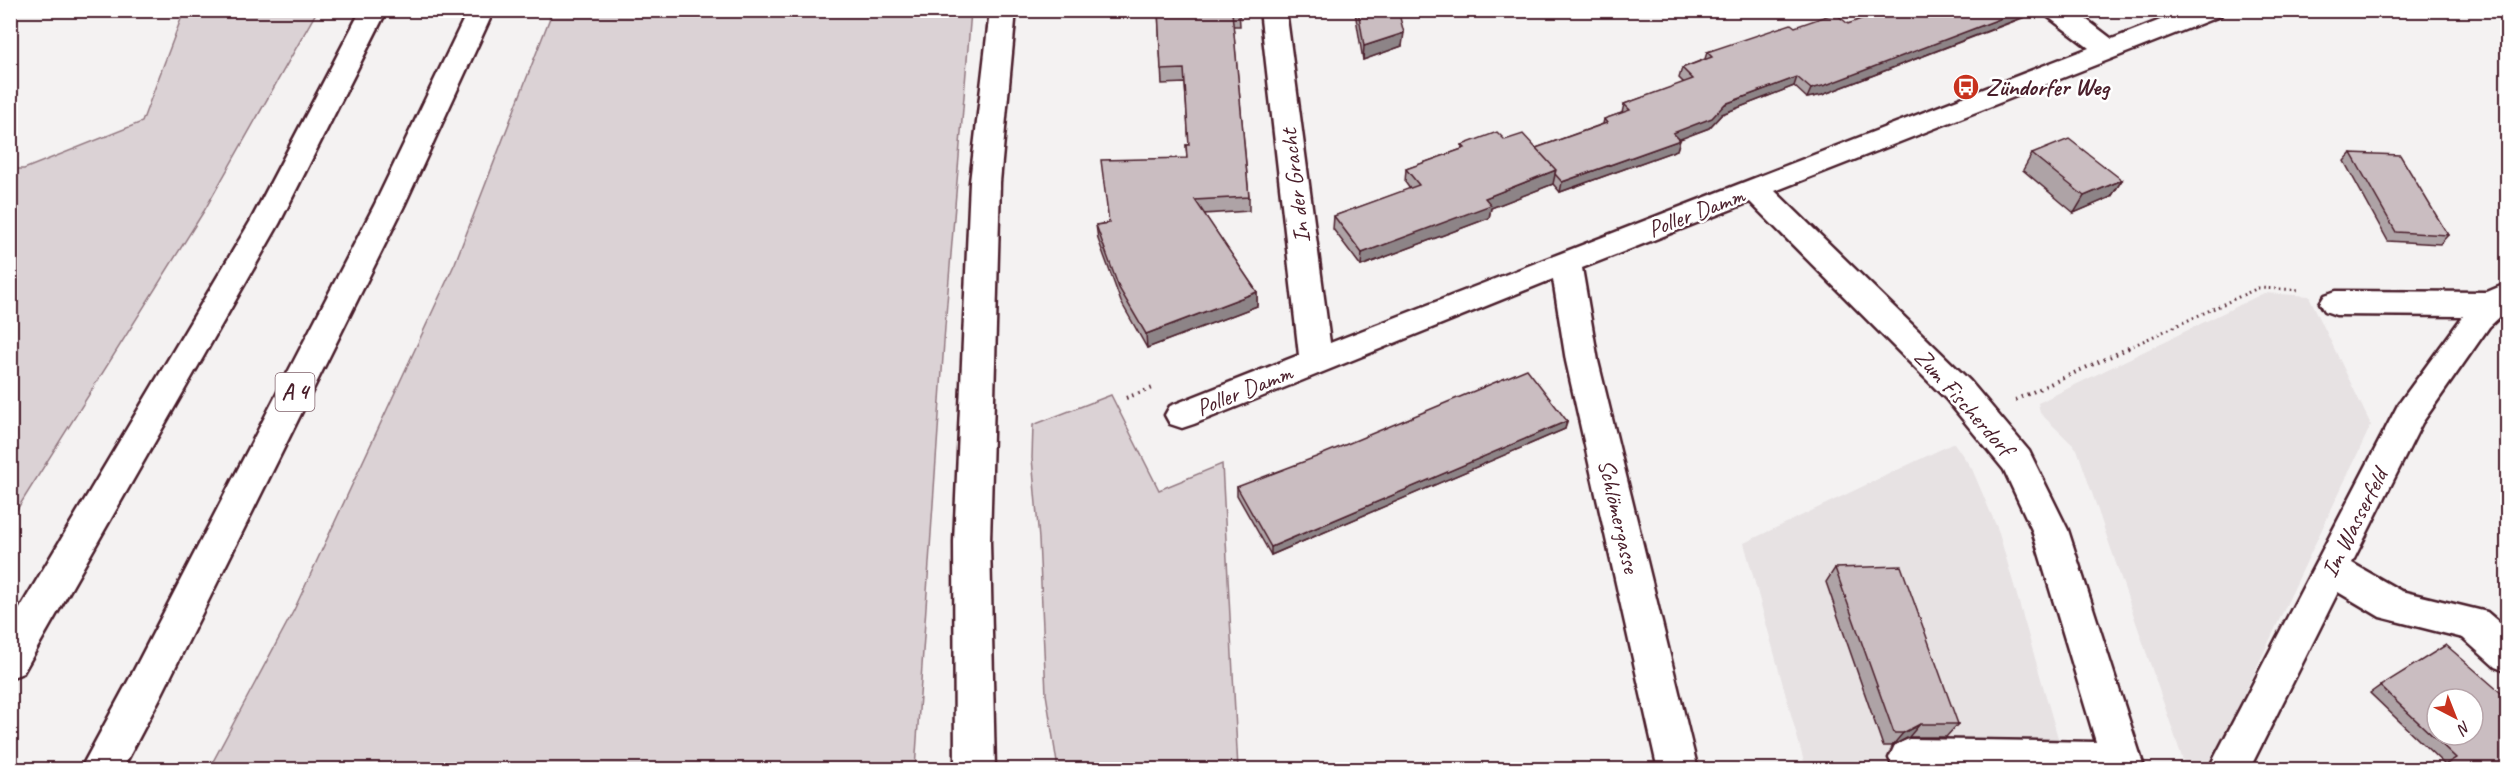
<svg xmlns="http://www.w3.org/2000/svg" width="2518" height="780" font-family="Caveat,sans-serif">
<rect width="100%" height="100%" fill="#f4f2f2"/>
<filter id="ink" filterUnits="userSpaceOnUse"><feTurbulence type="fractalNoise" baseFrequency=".0167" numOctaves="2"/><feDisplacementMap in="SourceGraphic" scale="12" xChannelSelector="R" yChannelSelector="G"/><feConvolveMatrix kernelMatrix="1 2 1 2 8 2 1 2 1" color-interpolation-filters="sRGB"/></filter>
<g filter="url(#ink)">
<path fill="#e7e2e3" d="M2264 293 2309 296 2371 425 2209 769H2186L2077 449 2040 413 2038 403Z
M1954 443 1972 469 1998 530 2067 769H1806L1744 543Z"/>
<path fill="#dbd2d5" stroke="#927880" stroke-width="1.5" d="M553 10 971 11 945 327 915 769H209L294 610 455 263Z
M184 11H317L204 211 11 519V169H24L142 122Z
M1111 395 1159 490 1222 464 1238 769H1058L1046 694 1039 539 1032 458 1033 425Z"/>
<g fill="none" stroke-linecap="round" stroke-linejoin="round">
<defs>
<path id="minor" d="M1260 10H1286L1330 343 2089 48 2047 16 2043 10H2074L2112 39 2186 10H2224L2220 16 1775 191 1970 381 2029 451 2068 530 2145 770H1894L1889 758 1895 745 1909 739 2096 742 2032 530 2004 470 1946 399 1750 202 1582 268 1598 361 1698 770H1658L1566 361 1553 279 1194 424 1182 428 1170 424 1165 415 1170 406 1299 355Z
M2508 283V309L2489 327 2422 423 2352 563 2401 591 2487 612 2508 630V672L2495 667 2463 638 2380 617 2338 592 2249 770H2208L2398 405 2463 316 2336 315 2325 311 2320 303 2325 295 2336 291 2487 292Z"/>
<path id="highway" d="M361 10H387L279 224 23 673 10 678V625L250 222Z
M468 10H494L404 206 161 696 122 770H80L133 672 374 206Z
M990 10H1016L1000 182 990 542 995 770H955L954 542 970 182Z"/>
</defs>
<use href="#minor" stroke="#4a1f2b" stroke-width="5"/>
<use href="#highway" stroke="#4a1f2b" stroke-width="5"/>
<path stroke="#4a1f2b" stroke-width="3" stroke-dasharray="1.5 4" stroke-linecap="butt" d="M2128 348 2258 288 2301 290"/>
<path stroke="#4a1f2b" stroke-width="4" stroke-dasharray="1.5 5" stroke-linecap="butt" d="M1126 398 1153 388
M2015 400 2131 347"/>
<use href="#minor" fill="#fff" fill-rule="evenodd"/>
<use href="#highway" fill="#fff" fill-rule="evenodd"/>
</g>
<path fill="#aea3a6" stroke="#4a1f2b" stroke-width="1.5" d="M1158 10H1239L1240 26H1233L1249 197V211L1204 214 1257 292V306L1147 348 1121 302 1098 239 1096 225 1109 223 1187 158 1186 145H1189L1185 83 1162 84Z
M1312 10H1398L1402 46 1363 60 1355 12 1313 13Z
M2041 11 1822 95 1807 98 1794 86 1722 114 1709 128 1679 139 1680 140 1677 150 1560 192 1553 184 1491 208 1489 218 1361 266 1333 229 1334 216 1410 189 1405 182 1406 169 1462 149V145L1505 140 1536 148 1603 124 1604 119 1622 113 1624 104 1684 83 1679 78 1682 68 1705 59 1707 52 1795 27Z
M2351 153 2448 235 2440 244 2388 241 2344 161Z
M2032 154 2122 180 2111 197 2074 213 2023 170Z
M1567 421 1565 429 1271 555 1237 495V487Z
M1835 568 1958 724 1946 737H1909L1892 746H1883L1826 582Z
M2380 686 2508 770 2445 765 2370 693Z"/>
<path fill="#8d8487" stroke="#4a1f2b" stroke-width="1.5" d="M2023 10H2042L1822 95 1807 98 1811 89Z
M1404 33 1402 46 1363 60 1364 46Z
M1797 77 1794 86 1722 114 1709 128 1670 143 1673 133 1725 104Z
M1680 140 1677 150 1560 192 1562 182Z
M1556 170 1553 184 1491 208 1489 218 1361 266 1362 253 1485 198Z
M2122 180 2111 197 2074 213 2084 196Z
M1257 292V306L1147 348 1146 334Z
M1567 421 1565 429 1271 555V547Z
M1920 724 1909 737 1892 746 1903 733Z"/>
<path fill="#cabdc1" stroke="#4a1f2b" stroke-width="1.5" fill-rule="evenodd" d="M1158 10H1239L1240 12H1232L1249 197 1195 200 1257 292 1146 334 1119 288 1096 225 1109 223 1101 160 1187 158 1186 145H1189L1184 69 1161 70Z
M1358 10H1398L1404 33 1364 46Z
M1885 10H2023L1826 85 1811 89 1797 77 1725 104 1712 118 1673 133 1680 140 1562 182 1555 174 1556 170 1536 148 1607 123 1604 119 1630 110 1624 104 1693 79 1682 68 1712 57 1707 52 1791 24 1795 27 1835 13 1848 24Z
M1497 132 1505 140 1523 134 1556 170 1485 198 1491 205 1362 253 1334 216 1419 185 1406 169 1465 148 1462 145Z
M2069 139 2122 180 2084 196 2032 154Z
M2351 153 2400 155 2448 235 2396 232Z
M1527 369 1567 421 1271 547 1237 487 1316 457Z
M1901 566 1958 724H1920L1903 733H1894L1835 568Z
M2446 645 2508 699V770H2437L2456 758 2380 686ZM2437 699H2473V735H2437Z"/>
</g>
<defs>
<symbol id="bus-disc" viewBox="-11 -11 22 22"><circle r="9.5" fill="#c8321e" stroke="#fff"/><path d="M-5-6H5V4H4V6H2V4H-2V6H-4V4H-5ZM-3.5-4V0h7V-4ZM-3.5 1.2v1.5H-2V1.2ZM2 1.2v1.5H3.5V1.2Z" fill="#fff"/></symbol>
</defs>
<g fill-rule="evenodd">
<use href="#bus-disc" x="1951" y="72" width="30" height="30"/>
</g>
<g text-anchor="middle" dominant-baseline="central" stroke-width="5" stroke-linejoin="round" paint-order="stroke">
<rect fill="#fff" stroke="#80626b" stroke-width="1.5" x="275.5" y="373" width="39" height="38" rx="4.5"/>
<g font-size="22" font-weight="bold" fill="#4a1f2b">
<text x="295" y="392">A 4</text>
</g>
<g font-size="24" font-weight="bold" fill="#4a1f2b" stroke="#fff" text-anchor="start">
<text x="1986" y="87">Zündorfer Weg</text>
</g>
<g font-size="24" fill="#4a1f2b" stroke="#fff">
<text transform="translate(1295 186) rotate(-97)">In der Gracht</text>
<text transform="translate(1696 212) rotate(-21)">Poller Damm</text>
<text transform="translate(1244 390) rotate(-22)">Poller Damm</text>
<text transform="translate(1964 402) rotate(48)">Zum Fischerdorf</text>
<text transform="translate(1619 516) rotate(77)">Schlömergasse</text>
<text transform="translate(2354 523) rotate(-63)">Im Wasserfeld</text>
</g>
</g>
<rect width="2518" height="780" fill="none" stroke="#fff" stroke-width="36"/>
<rect x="18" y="18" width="2482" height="744" fill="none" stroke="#4a1f2b" stroke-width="2" filter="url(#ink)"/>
<g transform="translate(2455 717) rotate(138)"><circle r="28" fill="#ffffff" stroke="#b7a5aa" stroke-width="1.5"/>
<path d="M0-4.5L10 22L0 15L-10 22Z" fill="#c8321e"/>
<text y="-9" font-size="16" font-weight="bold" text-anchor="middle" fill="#4a1f2b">N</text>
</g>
</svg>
